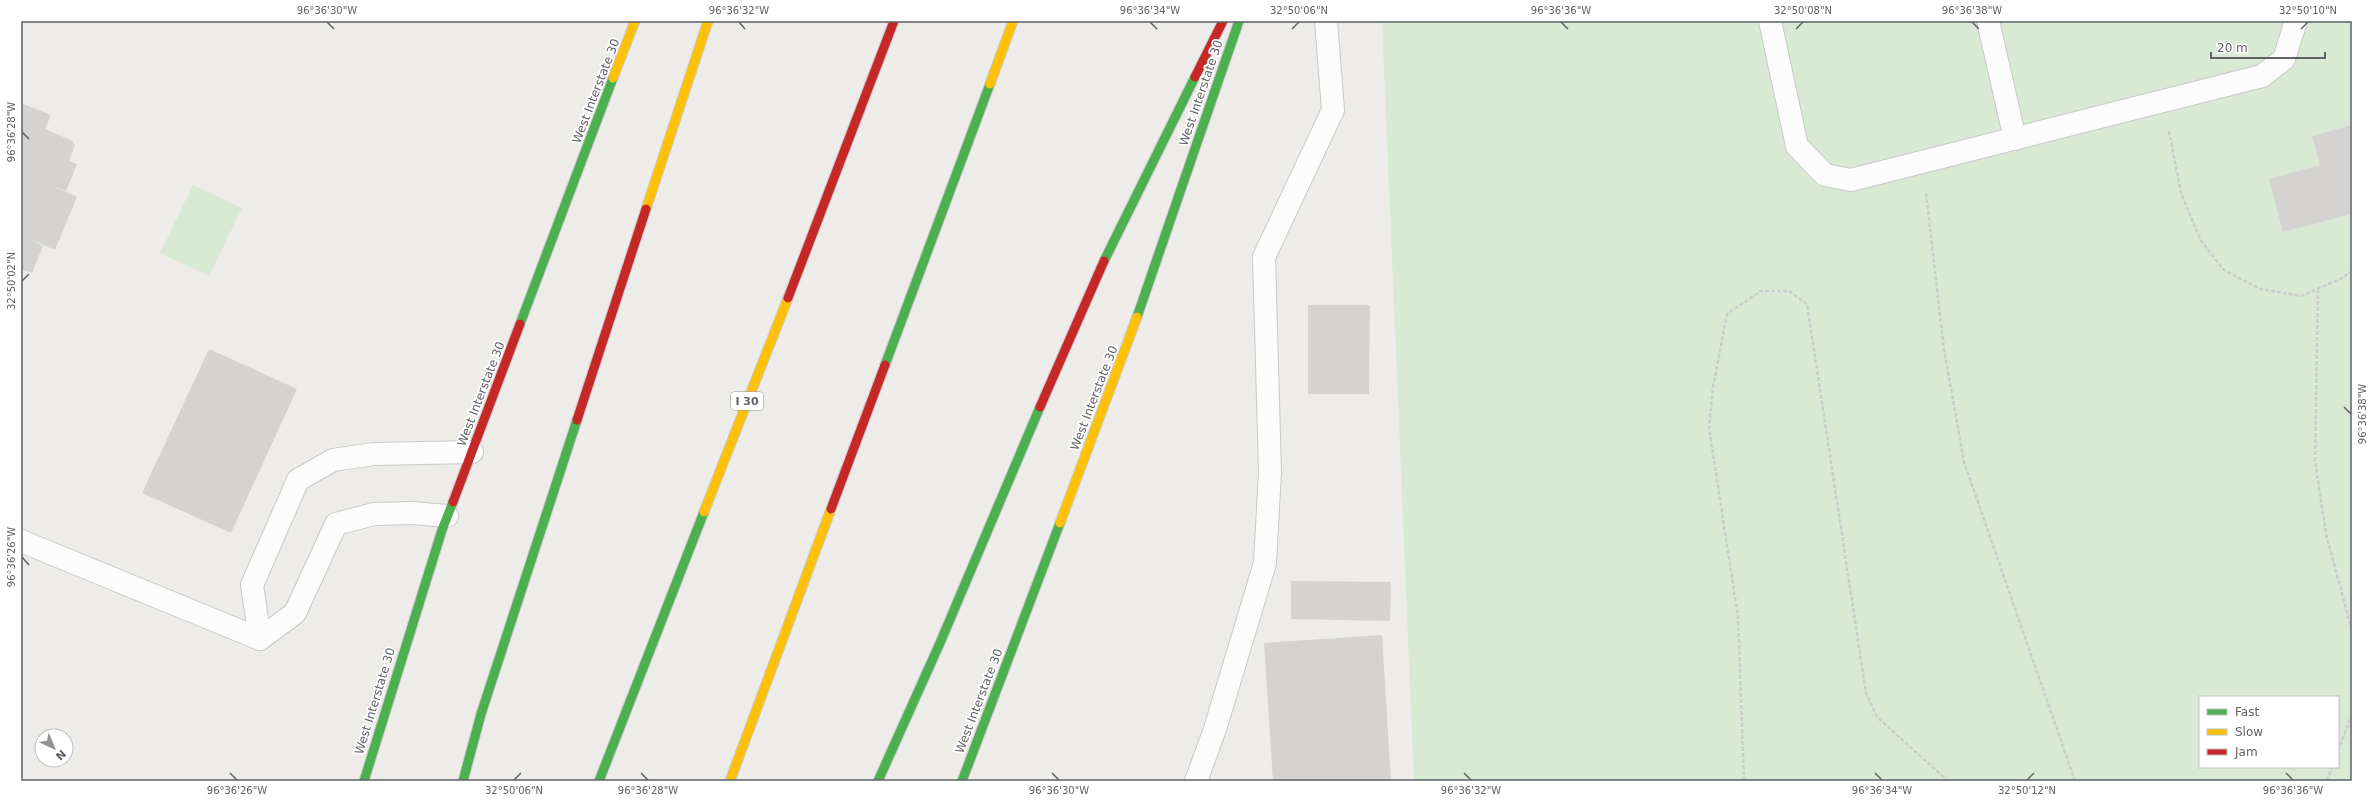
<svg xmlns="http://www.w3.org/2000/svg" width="2373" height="802" font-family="'DejaVu Sans',sans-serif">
<rect width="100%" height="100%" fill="#edece8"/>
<path fill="#d8e9d4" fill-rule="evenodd" d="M1382 21H2352V781H1414ZM2200 697H2338V767H2200Z
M193 185 242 208 209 276 160 253Z"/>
<path fill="#d4d3d1" d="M21 103 51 115 45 129 73 141V143L75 145 69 161 77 164 66 191 51 185 77 197 55 250 30 239 43 246 32 273 21 269Z
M2352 125V214L2283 232 2269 179 2320 165 2312 136Z
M1308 305H1370L1369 394H1308Z
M209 349 297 389 231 533 142 493Z
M1291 581 1391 582 1390 621 1291 619Z
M1382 635 1391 781H1273L1264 643Z"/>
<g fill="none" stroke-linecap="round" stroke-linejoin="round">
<defs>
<path id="lane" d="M1770 21 1797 146 1825 175 1851 180 2262 76 2284 59 2296 21
M1988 21 2015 139
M21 541 260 639
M260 639 252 585 298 480 333 460 374 454 472 452
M260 639 295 613 336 524 374 514 413 513 447 516
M1196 781 1215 729 1265 563 1270 472 1264 257 1333 110 1326 21"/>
<path id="fast" d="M1104 261 1195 77
M1137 317 1239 21
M520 324 613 78
M885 365 990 84
M364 781 442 530 453 502
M463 781 481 714 577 420
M599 781 704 512
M878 781 940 643 1040 407
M962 781 1060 523"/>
<path id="slow" d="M613 78 635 21
M990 84 1013 21
M646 209 708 21
M704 512 788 298
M1060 523 1137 317
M730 781 831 509"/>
<path id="jam" d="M1195 77 1223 21
M788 298 894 21
M1040 407 1104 261
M577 420 646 209
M453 502 520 324
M831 509 885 365"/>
</defs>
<use href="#lane" stroke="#c7c8c8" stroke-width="24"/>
<use href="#fast" stroke="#cacaca" stroke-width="11"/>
<use href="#slow" stroke="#cacaca" stroke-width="11"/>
<use href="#jam" stroke="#cacaca" stroke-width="11"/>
<path stroke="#cacecb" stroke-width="2.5" stroke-dasharray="4 2" stroke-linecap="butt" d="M2169 131 2181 193 2201 241 2224 270 2260 289 2301 296 2342 278 2352 271
M1926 193 1944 349 1964 462 2075 781
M2318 289 2315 460 2326 534 2352 631
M2338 751 2352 714
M1744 781 1738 617 1709 428 1713 387 1727 314 1761 291H1789L1807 304 1866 693 1877 717 1948 781
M2327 781 2332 767"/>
<use href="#lane" stroke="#fcfcfc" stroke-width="22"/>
<use href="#fast" stroke="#4caf50" stroke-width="9"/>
<use href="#slow" stroke="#ffc107" stroke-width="9"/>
<use href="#jam" stroke="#c62828" stroke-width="9"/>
</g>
<path fill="none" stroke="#5e6266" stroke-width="1.5" d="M327 22 334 29M739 22 745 29M1150 22 1157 29M1561 22 1568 29M1972 22 1979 29M1292 29 1299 22M1796 29 1803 22M2301 29 2308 22M22 132 29 139M22 281 29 274M2344 407 2351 414M22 557 29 565M230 773 237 780M641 773 648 780M1052 773 1059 780M1464 773 1471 780M1875 773 1882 780M2286 773 2293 780M514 780 521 773M2027 780 2034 773"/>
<g text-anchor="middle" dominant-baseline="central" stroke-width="3.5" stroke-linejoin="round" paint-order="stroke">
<rect fill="#fff" stroke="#8e9194" stroke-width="1" x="731" y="392" width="32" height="18" rx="3"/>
<g font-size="11" font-weight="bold" fill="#5e6266">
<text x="747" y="401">I 30</text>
</g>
<g font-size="12" fill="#5e6266" stroke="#fff">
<text transform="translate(596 91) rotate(-69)">West Interstate 30</text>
<text transform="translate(1201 93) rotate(-71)">West Interstate 30</text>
<text transform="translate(481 394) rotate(-69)">West Interstate 30</text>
<text transform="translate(1094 398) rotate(-69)">West Interstate 30</text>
<text transform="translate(375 701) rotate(-73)">West Interstate 30</text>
<text transform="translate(979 701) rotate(-69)">West Interstate 30</text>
</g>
</g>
<rect width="2373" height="802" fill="none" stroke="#ffffff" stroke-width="44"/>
<rect x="2199" y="696" width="140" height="72" fill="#ffffff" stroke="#bfc0c2"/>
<rect x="2207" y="709" width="20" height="6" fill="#4caf50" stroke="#bfc0c2"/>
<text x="2235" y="716" font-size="12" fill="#5e6266">Fast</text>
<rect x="2207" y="729" width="20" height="6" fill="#ffc107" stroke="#bfc0c2"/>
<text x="2235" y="736" font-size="12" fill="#5e6266">Slow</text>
<rect x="2207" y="749" width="20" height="6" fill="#c62828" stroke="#bfc0c2"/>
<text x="2235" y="756" font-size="12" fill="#5e6266">Jam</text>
<g transform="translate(54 748) rotate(136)"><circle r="19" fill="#ffffff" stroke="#bfc0c2"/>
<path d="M0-3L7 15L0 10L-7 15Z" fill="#909294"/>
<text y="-6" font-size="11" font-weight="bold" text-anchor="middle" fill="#5e6266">N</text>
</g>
<path d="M2211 52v6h114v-6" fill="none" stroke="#5e6266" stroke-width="2"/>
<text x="2217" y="52" font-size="12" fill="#5e6266" stroke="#ffffff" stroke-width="3" paint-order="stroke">20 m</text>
<rect x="22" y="22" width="2329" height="758" fill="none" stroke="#5e6266" stroke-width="1.5"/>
<g font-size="10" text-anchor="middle" fill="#5e6266">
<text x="327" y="14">96°36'30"W</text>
<text x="739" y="14">96°36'32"W</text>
<text x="1150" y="14">96°36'34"W</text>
<text x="1299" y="14">32°50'06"N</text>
<text x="1561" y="14">96°36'36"W</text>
<text x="1803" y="14">32°50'08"N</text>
<text x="1972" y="14">96°36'38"W</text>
<text x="2308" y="14">32°50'10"N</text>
<text transform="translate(11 132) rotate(-90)" y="4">96°36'28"W</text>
<text transform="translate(11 281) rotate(-90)" y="4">32°50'02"N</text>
<text transform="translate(2362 414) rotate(-90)" y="4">96°36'38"W</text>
<text transform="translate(11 557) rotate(-90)" y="4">96°36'26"W</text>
<text x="237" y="794">96°36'26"W</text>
<text x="514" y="794">32°50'06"N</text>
<text x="648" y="794">96°36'28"W</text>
<text x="1059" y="794">96°36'30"W</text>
<text x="1471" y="794">96°36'32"W</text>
<text x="1882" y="794">96°36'34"W</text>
<text x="2027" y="794">32°50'12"N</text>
<text x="2293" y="794">96°36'36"W</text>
</g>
</svg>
